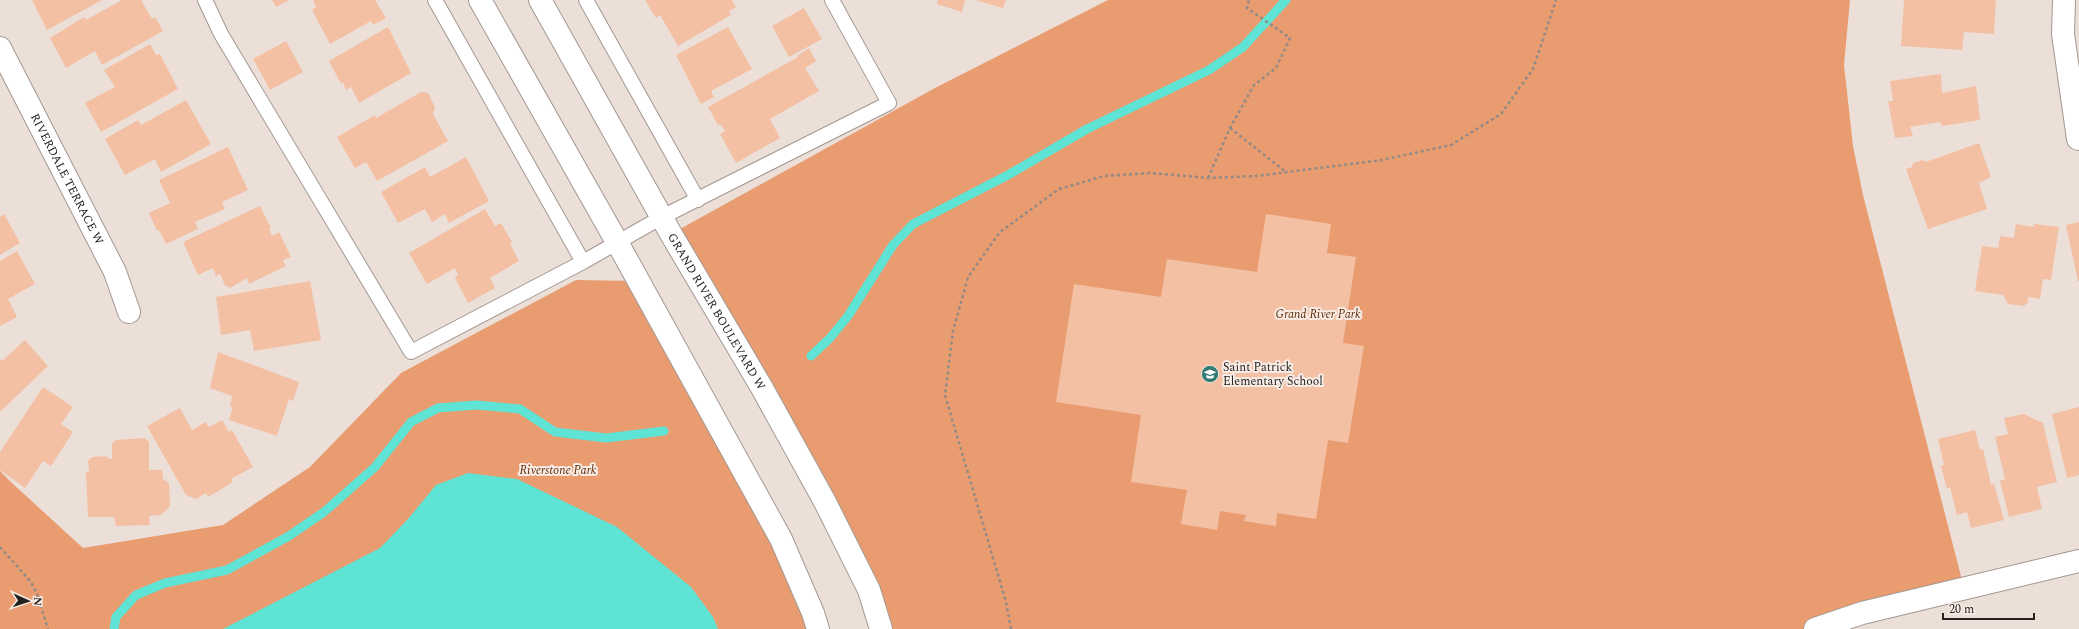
<svg xmlns="http://www.w3.org/2000/svg" width="2079" height="629" font-family="Spectral,serif">
<rect width="100%" height="100%" fill="#ebdfd8"/>
<path fill="#e99c70" d="M1108 0H1850L1844 65 1853 146 1863 195 1964 588 1815 629H881L671 234 935 88Z
M576 280 637 281 818 629H0V471L13 484 83 548 223 525 310 467 401 373Z"/>
<path fill="#5fe3d5" d="M468 473 517 479 617 527 691 587 713 617 718 629H223L380 548 408 519 436 485Z"/>
<g fill="none" stroke-linecap="round" stroke-linejoin="round">
<path stroke="#5fe3d5" stroke-width="9" d="M811 356 830 338 848 316 893 245 913 224 1008 175 1087 129 1209 70 1243 47 1286 0
M114 629 116 617 136 595 165 583 227 570 289 536 324 512 375 467 411 422 438 408 476 405 520 409 555 432 606 438 664 431"/>
</g>
<path fill="#f4c0a4" d="M32 0H102L47 30Z
M122 0H141L152 19 155 17 163 31 102 65 95 51 66 68 50 38 84 17 86 20Z
M272 0H289L276 7Z
M313 0H375L386 18 373 25 371 21 330 44 312 10 316 7Z
M645 0H732L736 7 729 11 731 15 678 46 660 15 656 18Z
M938 0H965L962 12 937 4Z
M975 0H1006L1003 8Z
M1904 0H1996L1994 34 1964 32 1962 50 1901 46Z
M804 8 822 39 789 57 772 26Z
M388 27 411 73 359 103 351 87 346 90 343 82 341 84 329 61Z
M728 27 752 69 711 91 714 97 701 104 676 55Z
M286 41 303 72 270 90 253 59Z
M150 44 156 55 160 54 178 89 101 132 85 103 115 87 104 70Z
M809 48 816 61 805 68 819 91 770 119 780 138 736 163 720 134 725 131 720 124 718 125 708 107 798 57 797 56Z
M1941 74 1942 93 1976 86 1980 120 1942 126 1940 122 1910 127 1913 136 1895 138 1888 101H1893L1890 81Z
M421 92 428 93 435 107 433 114 448 141 377 181 366 162 355 168 337 137 375 115 376 118Z
M186 100 211 144 161 172 155 159 125 175 105 139 138 120 141 125Z
M1979 143 1991 177 1979 183 1987 209 1928 229 1906 169 1912 167 1913 163 1923 160 1926 162Z
M228 147 248 190 222 202 225 209 195 222 198 229 166 244 159 230 157 231 149 213 170 203 159 180Z
M466 157 489 201 449 223 445 214 432 222 425 209 398 223 381 192 425 167 430 177Z
M260 206 271 228 269 229 272 236 279 232 291 257 283 260 286 266 249 284 247 278 230 288 225 285 220 274 216 276 213 268 198 275 183 242Z
M485 209 495 226 501 223 512 242 510 243 519 261 490 278 495 288 468 303 455 278 458 275 455 268 427 284 409 253Z
M4 214 20 243 0 255V217Z
M1266 214 1331 224 1327 253 1356 257 1343 343 1364 346 1348 443 1328 440 1316 519 1277 513 1276 526 1244 521 1246 515 1220 511 1217 530 1181 524 1187 490 1131 482 1141 415 1056 402 1074 284 1161 297 1167 259 1257 272Z
M2079 222V281H2078L2066 225Z
M2016 224 2034 227V224L2059 227 2051 280 2043 279 2040 299 2028 297V302L2024 306 2008 304 2003 295 1975 291 1982 246 1998 248 2000 236 2014 238Z
M17 251 35 284 8 299 17 317 0 326V261Z
M310 281 321 340 254 351 250 330 221 335 216 297Z
M25 340 48 366 0 412V359L2 361Z
M218 352 299 382 293 401 289 399 277 436 229 420 233 407 230 406 232 396 210 388Z
M43 387 73 407 61 424 73 432 51 466 43 461 25 488 0 470V452Z
M2079 407V475L2067 478 2052 414Z
M180 408 192 430 206 422 209 427 222 420 229 432 232 430 253 467 231 479 233 482 208 497 206 493 196 499 186 495 147 426Z
M2024 414 2043 423 2057 482 2037 487 2042 509 2009 517 2000 481 2005 479 1995 437 2008 434 2004 418Z
M1975 430 1980 450 1983 449 1991 485 1994 484 2004 520 1971 528 1967 512 1957 515 1950 487 1947 489 1941 466 1944 465 1938 439Z
M145 438 149 442V470H162L163 479 169 483 170 506 161 515 149 516 150 525 116 526 114 517H88L86 472H89L88 461 92 457 106 456 109 459H112V444L116 440Z"/>
<g fill="none" stroke-linecap="round" stroke-linejoin="round">
<defs>
<path id="lane" d="M205 0 221 34 411 352 583 262 662 217 889 103 832 0
M435 0 583 262
M586 0 698 200"/>
<g id="street">
<path d="M2064 0 2063 34 2078 139"/>
<path id="s1" d="M0 48 115 272 129 312"/>
<path d="M1815 629 1862 613 2079 561"/>
</g>
<g id="secondary">
<path d="M480 0 617 242 781 539 813 613 818 629"/>
<path id="s2" d="M540 0 671 234 762 388 825 502 869 590 881 629"/>
</g>
</defs>
<use href="#lane" stroke="#a39892" stroke-width="16"/>
<use href="#street" stroke="#a39892" stroke-width="24"/>
<use href="#secondary" stroke="#a39892" stroke-width="24"/>
<path stroke="#938a85" stroke-width="2.5" stroke-dasharray="3 3" stroke-linecap="butt" d="M1230 128 1286 172
M1208 178 1230 128 1254 85 1276 68 1290 38 1247 8 1249 0
M0 547 31 582 37 594 48 629
M1011 629 1006 602 945 395 953 331 968 277 1000 232 1059 189 1104 176 1151 173 1208 178 1256 176 1382 160 1451 145 1501 114 1533 69 1556 0"/>
<use href="#lane" stroke="#fff" stroke-width="14"/>
<use href="#street" stroke="#fff" stroke-width="22"/>
<use href="#secondary" stroke="#fff" stroke-width="22"/>
</g>
<defs>
<symbol id="school-disc" viewBox="-11 -11 22 22"><circle r="9.5" fill="#347b73" stroke="#f8ece6"/><path d="M0-5L7-2L0 1L-7-2ZM-4 1L0 2.5L4 1V4Q0 6-4 4Z" fill="#fff"/></symbol>
</defs>
<g fill-rule="evenodd">
<use href="#school-disc" x="1200" y="364" width="20" height="20"/>
</g>
<g text-anchor="middle" dominant-baseline="central" stroke-width="4" stroke-linejoin="round" paint-order="stroke">
<g font-size="12" fill="#25211f" stroke="#f8ece6">
<text stroke="none"><textPath href="#s1" startOffset="147">RIVERDALE TERRACE W</textPath></text>
<text stroke="none"><textPath href="#s2" startOffset="358">GRAND RIVER BOULEVARD W</textPath></text>
</g>
<g font-size="12" font-style="italic" fill="#602c06" stroke="#f8ece6">
<text x="1318" y="314">Grand River Park</text>
<text x="558" y="470">Riverstone Park</text>
</g>
<g font-size="12" fill="#25211f" stroke="#f8ece6" text-anchor="start">
<text x="1223" y="367">Saint Patrick<tspan x="1223" dy="14">Elementary School</tspan></text>
</g>
</g>
<g transform="translate(28 601) rotate(93)" stroke="#f8ece6" stroke-width="3" paint-order="stroke">
<path d="M0-3L7 15L0 10L-7 15Z" fill="#25211f"/>
<text y="-6" font-size="11" font-weight="bold" text-anchor="middle" fill="#25211f">N</text>
</g>
<path d="M1943 613v6h91v-6" fill="none" stroke="#25211f" stroke-width="2"/>
<text x="1949" y="613" font-size="12" fill="#25211f" stroke="#f8ece6" stroke-width="3" paint-order="stroke">20 m</text>
</svg>
